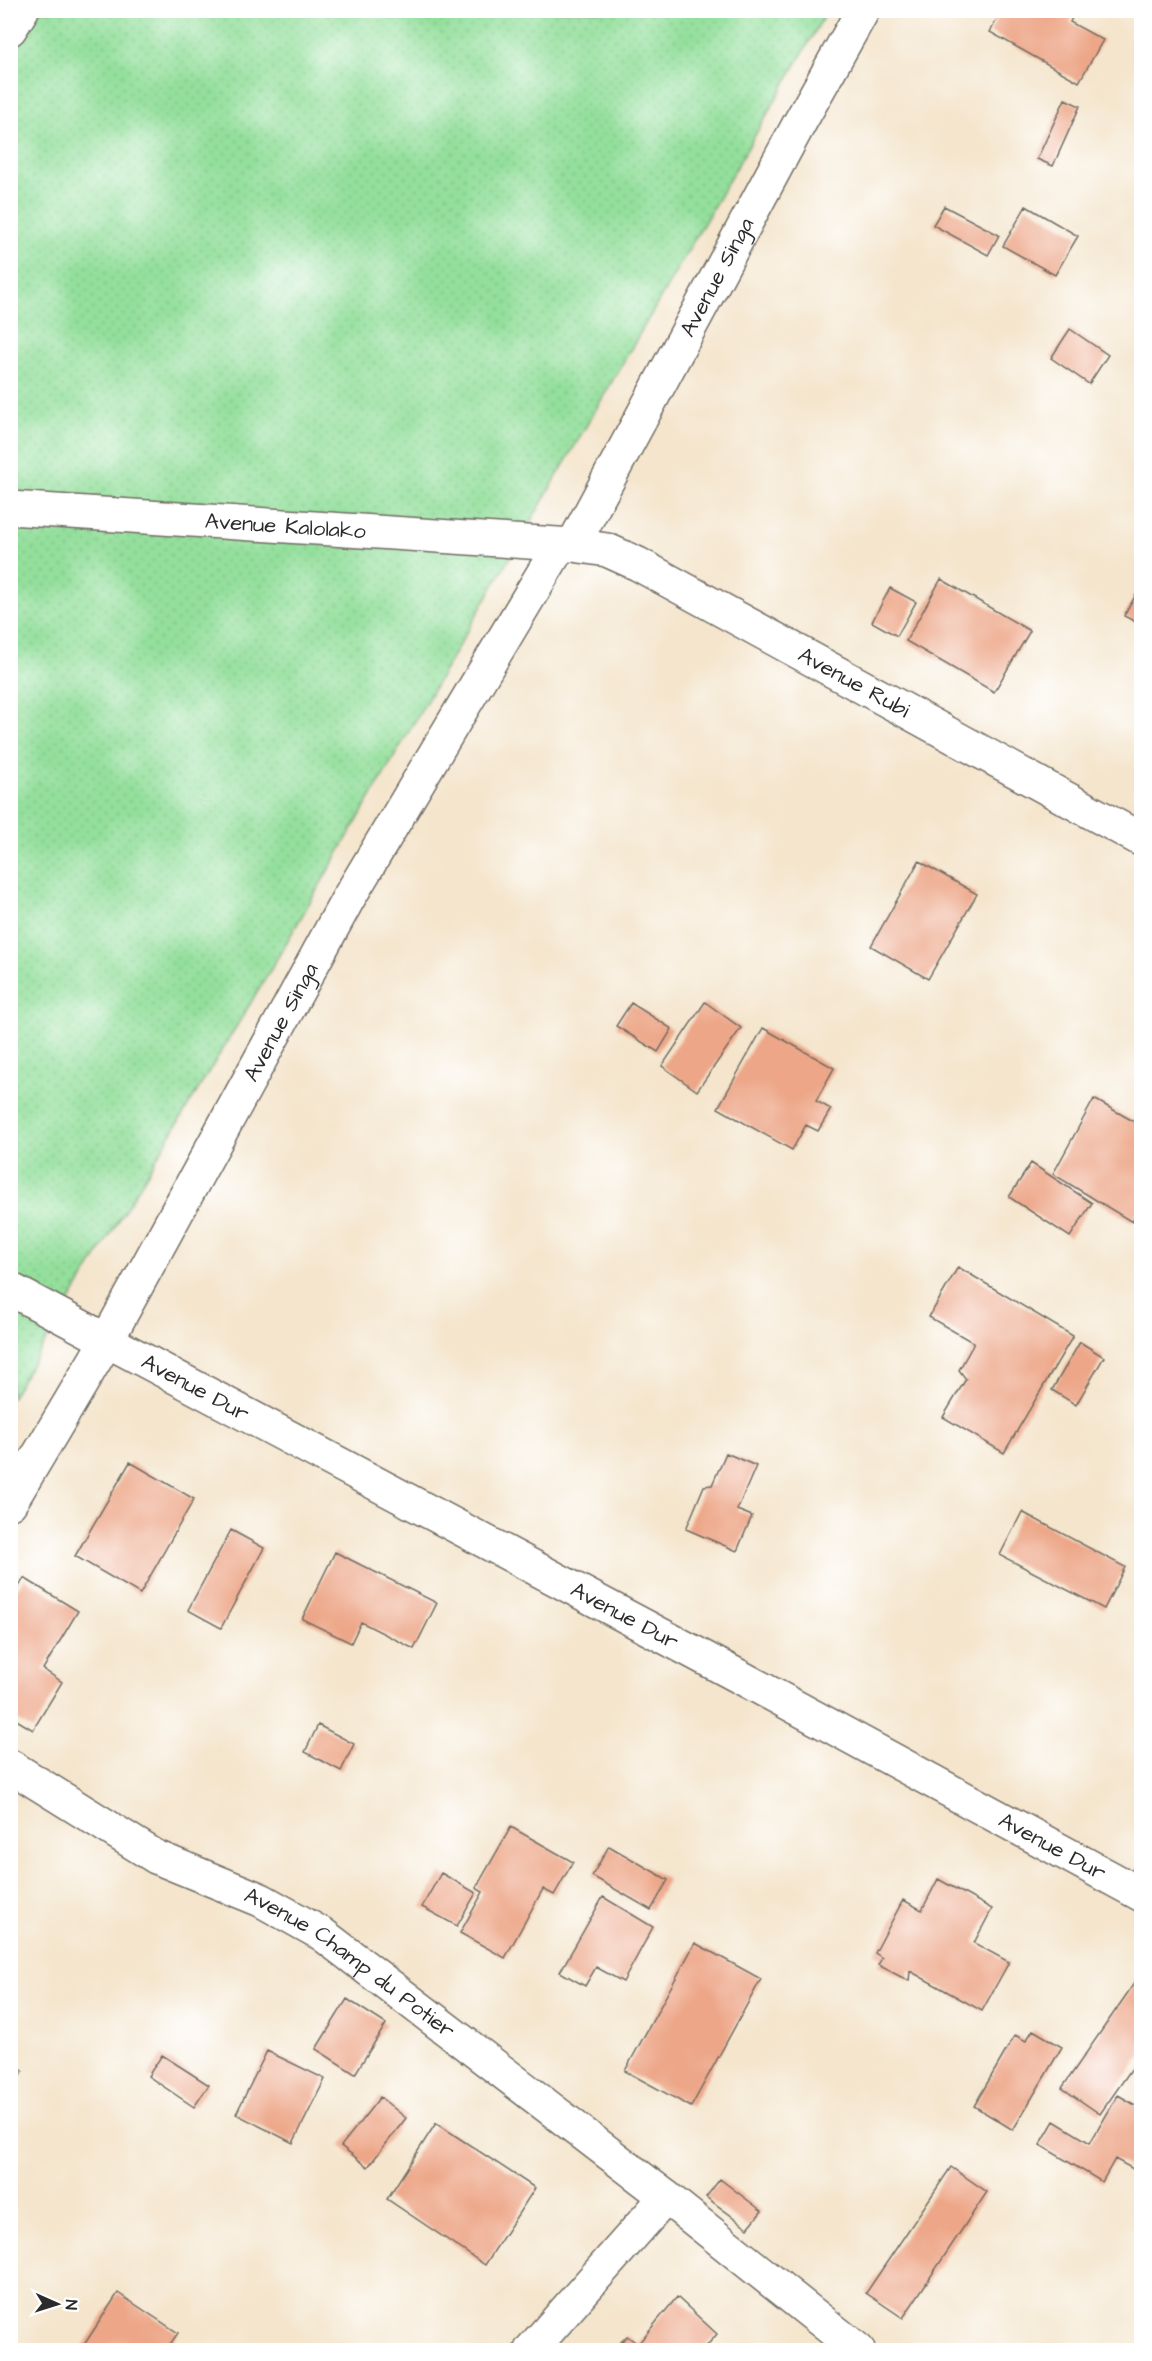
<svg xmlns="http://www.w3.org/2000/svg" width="1152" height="2361" font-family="'Architects Daughter',sans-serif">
<defs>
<pattern id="grass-dots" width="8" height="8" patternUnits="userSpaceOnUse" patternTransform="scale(1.5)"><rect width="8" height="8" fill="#93df9b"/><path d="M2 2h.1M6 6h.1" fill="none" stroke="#7fc086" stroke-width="1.8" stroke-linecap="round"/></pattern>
</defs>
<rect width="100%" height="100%" fill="#fff"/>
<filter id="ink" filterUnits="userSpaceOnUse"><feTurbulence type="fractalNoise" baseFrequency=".0167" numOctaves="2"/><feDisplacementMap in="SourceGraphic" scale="12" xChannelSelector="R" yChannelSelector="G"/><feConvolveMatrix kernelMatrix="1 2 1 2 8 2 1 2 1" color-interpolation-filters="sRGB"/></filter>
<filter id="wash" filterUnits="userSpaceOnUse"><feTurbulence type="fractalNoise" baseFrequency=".008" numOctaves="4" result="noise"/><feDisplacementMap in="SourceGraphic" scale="24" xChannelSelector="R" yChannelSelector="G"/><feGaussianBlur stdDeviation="1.35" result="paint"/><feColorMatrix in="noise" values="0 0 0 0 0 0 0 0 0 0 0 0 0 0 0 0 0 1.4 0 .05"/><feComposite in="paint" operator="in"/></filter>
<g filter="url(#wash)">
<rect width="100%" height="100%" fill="#f4e5cc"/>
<path fill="url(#grass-dots)" stroke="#5f8563" stroke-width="1.5" d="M39 11H827L267 976 11 1398 10 58Z"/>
<g id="blocks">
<path fill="#eda687" d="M980 10H995L992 17Z
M1002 10H1076L1070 22 1103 40 1079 82 990 32Z
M1065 99 1080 106 1053 166 1037 159Z
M944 206 999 235 988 255 933 225Z
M1026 206 1078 236 1055 275 1003 246Z
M1070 329 1108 355 1089 384 1051 358Z
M941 579 1030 631 994 692 906 641Z
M1142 584V625L1124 616Z
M890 588 916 602 897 636 872 622Z
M919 861 977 894 928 979 871 946Z
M705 1002 741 1028 697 1091 662 1066Z
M631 1003 672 1029 658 1052 616 1026Z
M763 1028 834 1068 816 1101 831 1109 818 1131 806 1125 792 1150 718 1108Z
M1094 1099 1142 1126V1204L1132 1222 1053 1174Z
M1031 1163 1092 1203 1070 1237 1009 1197Z
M958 1267 1073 1336 1004 1453 943 1417 966 1379 959 1370 974 1343 929 1317Z
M1080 1342 1104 1357 1076 1405 1052 1390Z
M726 1453 756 1466 737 1510 752 1516 737 1551 686 1529 704 1486 712 1485Z
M130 1462 194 1499 140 1594 75 1556Z
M1022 1512 1125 1567 1104 1609 1000 1555Z
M231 1530 264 1548 221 1628 188 1610Z
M335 1552 437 1603 414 1649 361 1622 351 1643 302 1619Z
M24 1578 78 1611 43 1669 62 1682 33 1730 10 1716V1601Z
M318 1725 354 1744 341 1771 305 1752Z
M511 1827 573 1862 554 1895 543 1889 505 1958 460 1933 483 1892 476 1888Z
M609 1846 668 1880 651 1910 592 1876Z
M441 1873 476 1893 457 1926 422 1907Z
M938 1879 992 1909 974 1943 1009 1962 982 2011 910 1971 909 1981 878 1965 882 1958 875 1953 903 1900 922 1910Z
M603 1897 653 1927 623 1982 596 1967 585 1986 560 1972Z
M695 1943 761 1979 691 2107 625 2071Z
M1142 1972V2054L1100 2114 1062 2088Z
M347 1999 386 2024 355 2074 316 2049Z
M1033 2030 1062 2047 1013 2130 974 2106 1015 2035 1026 2041Z
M267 2051 325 2079 293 2143 236 2114Z
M162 2055 209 2085 194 2107 148 2076Z
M10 2062 23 2071 10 2089Z
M1118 2095 1142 2109V2174L1115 2159 1102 2182 1040 2145 1054 2121 1090 2143Z
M380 2097 406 2118 368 2167 341 2146Z
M436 2123 535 2188 485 2265 387 2199Z
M951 2167 987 2192 903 2318 866 2293Z
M720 2179 762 2211 748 2228 706 2197Z
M118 2293 178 2333 166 2350H86L82 2348Z
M677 2297 717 2334 703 2350H613L627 2336 638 2344Z"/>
</g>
</g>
<g filter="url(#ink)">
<use href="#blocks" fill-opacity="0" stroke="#716c63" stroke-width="1.5"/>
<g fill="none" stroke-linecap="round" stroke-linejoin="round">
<defs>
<g id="minor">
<path d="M10 29 22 10"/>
<path id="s1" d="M10 508 573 545 607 550 638 564 1142 840"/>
<path id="s2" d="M573 545 799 124 863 10"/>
<path id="s3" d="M10 1289 742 1678 1142 1895"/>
<path id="s4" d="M10 1503 107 1340 348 899 560 545"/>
<path id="s5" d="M10 1766 156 1857 261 1900 322 1934 666 2197 858 2350"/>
<path d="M531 2350 666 2197"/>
</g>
</defs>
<use href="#minor" stroke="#716c63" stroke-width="36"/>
<use href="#minor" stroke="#fff" stroke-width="33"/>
</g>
</g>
<g text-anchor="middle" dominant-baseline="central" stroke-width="6" stroke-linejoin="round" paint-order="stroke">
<g font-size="22" fill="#2b2b2b" stroke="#fff">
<text stroke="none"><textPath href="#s2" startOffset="304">Avenue Singa</textPath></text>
<text stroke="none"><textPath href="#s1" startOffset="276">Avenue Kalolako</textPath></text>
<text stroke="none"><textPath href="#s1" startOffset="879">Avenue Rubi</textPath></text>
<text stroke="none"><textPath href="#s4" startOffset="552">Avenue Singa</textPath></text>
<text stroke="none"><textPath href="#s3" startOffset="210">Avenue Dur</textPath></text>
<text stroke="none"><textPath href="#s3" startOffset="696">Avenue Dur</textPath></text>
<text stroke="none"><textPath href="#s3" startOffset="1182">Avenue Dur</textPath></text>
<text stroke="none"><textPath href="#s5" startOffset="394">Avenue Champ du Potier</textPath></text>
</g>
</g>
<rect width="1152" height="2361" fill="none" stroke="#fff" stroke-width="36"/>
<g transform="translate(57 2304) rotate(93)" stroke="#ffffff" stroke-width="4.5" paint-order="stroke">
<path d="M0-4.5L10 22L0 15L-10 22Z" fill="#2b2b2b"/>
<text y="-9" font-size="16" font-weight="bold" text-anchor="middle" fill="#2b2b2b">N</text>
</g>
</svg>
